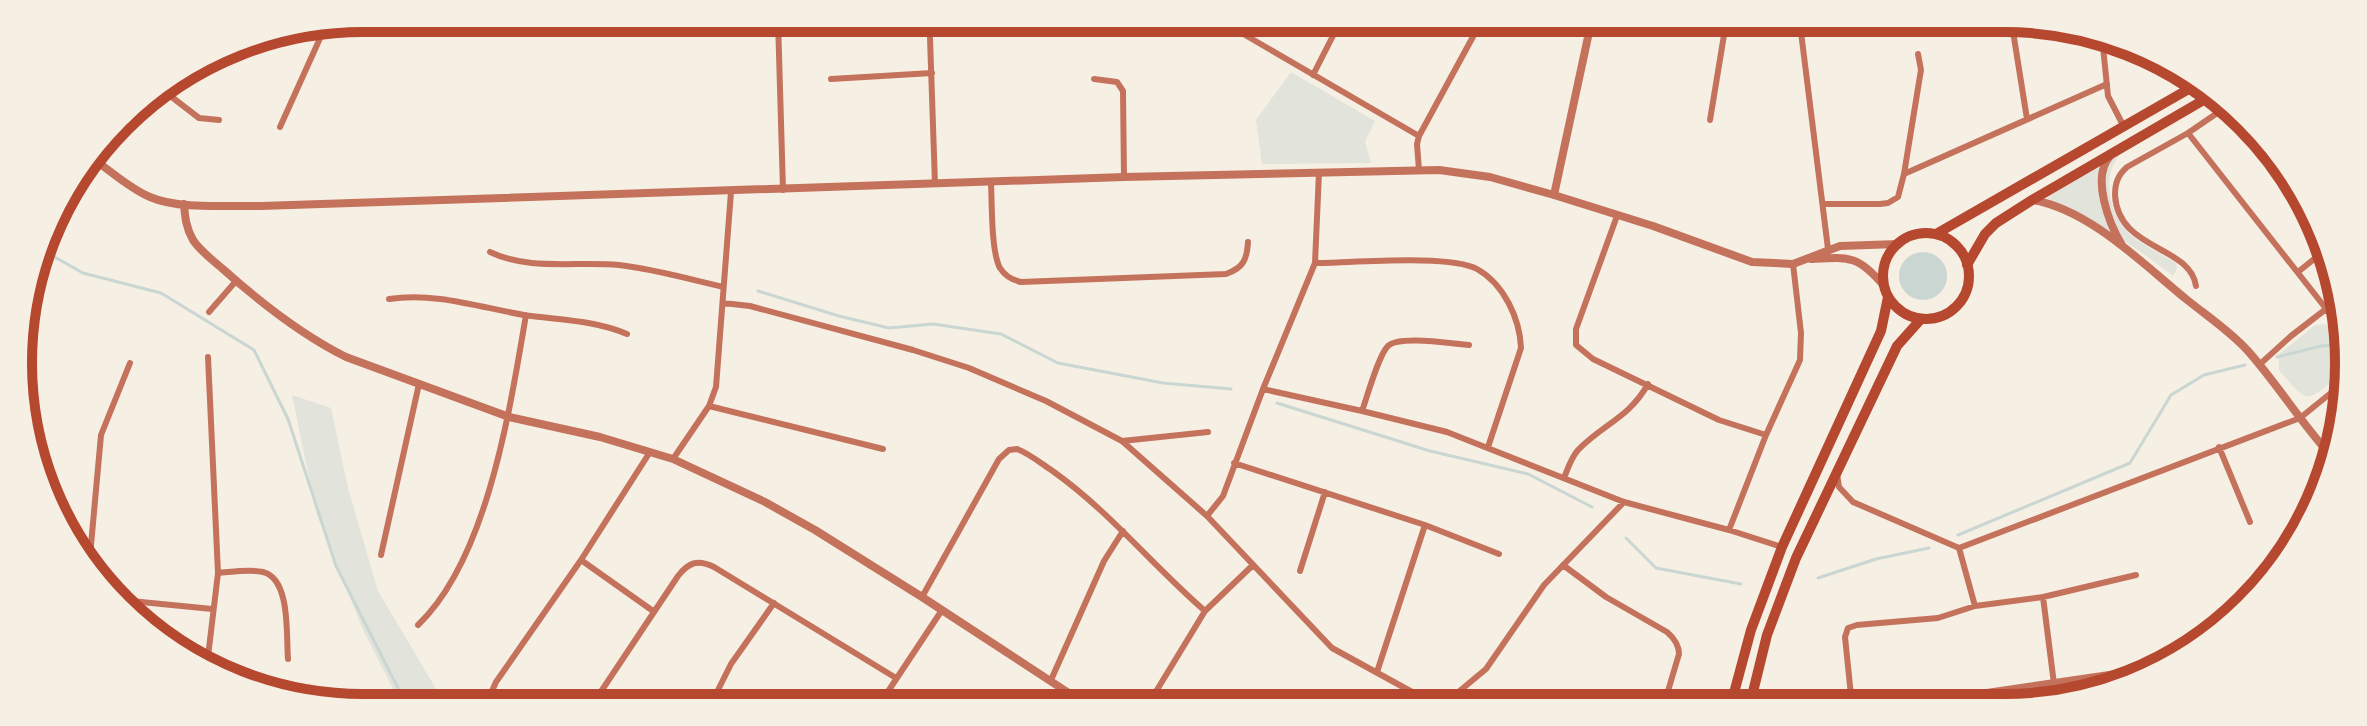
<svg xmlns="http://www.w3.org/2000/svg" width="2367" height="726" font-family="'Roboto Condensed',sans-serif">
<rect width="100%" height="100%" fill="#f6efe4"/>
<path fill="#e2e4dc" d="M1291 72 1375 121 1365 142 1371 163 1262 164 1256 120Z
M2121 152C2118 157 2114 163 2112 168 2105 186 2112 214 2124 228 2137 243 2159 253 2176 263L2177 269 2173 276C2134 245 2093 220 2047 198L2075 178Z
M2324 324C2346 334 2342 352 2342 373 2306 402 2310 407 2279 370V354L2314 326Z
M292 395 331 408 348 488 378 591 444 702 394 701 392 687 363 630 316 512Z"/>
<path fill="#c9d6d2" d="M1899 276a24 24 0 1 1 48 0a24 24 0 1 1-48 0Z"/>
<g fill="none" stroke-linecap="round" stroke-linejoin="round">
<path stroke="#c9d6d2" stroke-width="3" d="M42 250 83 273 161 293 254 350 288 419 336 566 405 702
M758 291 839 316 889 328 933 324 1001 334 1058 363 1163 383 1231 389
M2277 357 2321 346 2342 345
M1277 403 1430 451 1528 474 1592 507
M1958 535 2130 463 2171 395 2204 375 2245 365
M1626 538 1656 568 1741 584
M1818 578 1876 559 1929 548"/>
<path stroke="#c5725c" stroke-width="6" d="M778 20 783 190
M987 21 988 20
M1221 21 1419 136
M1800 24 1828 249
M2012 25 2027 119
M2102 37 2108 96 2124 127
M930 38 935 184
M2103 48 2117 44
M1313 75 1340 22
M831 79 932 73
M1094 79 1117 82 1123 91 1124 177
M160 88 199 118 219 120
M1710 120 1726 23
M280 127 326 25
M2188 133 2342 329
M1419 170 1417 144 1419 136 1481 22
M1904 174 2107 84
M991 183C992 203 991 252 1000 268 1005 276 1012 280 1021 282L1226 274C1243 268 1247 260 1248 242
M1824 204H1880L1888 203 1898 197 1904 174 1919 82 1921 70 1918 54
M1617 216 1576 329V345L1593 359 1719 420 1766 435
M490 252C529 271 576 261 619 265 654 269 689 279 723 287
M1315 263C1350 263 1450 254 1477 269 1504 284 1520 319 1521 348L1488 447
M2298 272 2324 251
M2196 286C2190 245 2118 251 2115 195 2115 183 2118 175 2127 167L2188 133 2226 107
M389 299C434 292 479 307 524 315 559 320 594 320 627 334
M723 303 750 306 913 350 969 368 1046 401 1122 441 1207 516 1332 648 1434 704
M209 312 236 281
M2259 365 2291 336 2326 309
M1263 389 1362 411 1447 432 1624 502 1729 530 1782 547
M709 406 883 449
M1362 411C1367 397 1379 354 1388 346 1400 335 1452 344 1469 345
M1122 441 1208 432
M2219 447 2250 522
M673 459 709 406 716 387 731 192
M1234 463 1425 525 1499 554
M1837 474 1839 487 1853 502 1959 548 2300 418 2342 384
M1564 478C1568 468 1571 458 1578 450 1603 424 1629 418 1648 384
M1207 516 1223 496 1263 389 1315 263 1319 172
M1729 530 1766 435 1800 360 1801 333 1793 264
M1959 548 1975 606
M381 555 419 384
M581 560 653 611
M1563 565 1606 597 1667 632C1674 638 1679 645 1679 654L1665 701 1679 704
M89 567 101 435 130 363
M1300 571 1325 492
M218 573C232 572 250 569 263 572 291 579 286 636 288 659
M922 597 999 459 1009 450 1017 449C1030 454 1042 464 1054 472 1110 512 1153 566 1205 611
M2043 597 2054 684
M121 600 212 609
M418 625C488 558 510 408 526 315
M207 665 218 573 208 357
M1377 672 1425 525
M1051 680 1104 561 1123 531
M487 702 496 682 581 560 650 452
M594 702 678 576C689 562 698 559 714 567L896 678
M712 702 731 664 774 603
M881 702 942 610
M1149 703 1205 611 1253 565
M1444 704 1486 669 1544 585 1624 502
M1852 705 1845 637 1848 628 1857 625 1938 618 1975 606 2043 597 2136 575"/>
<path stroke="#c5725c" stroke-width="8" d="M2110 156C2091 177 2109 224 2122 245
M93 159C111 171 130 189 150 197 180 210 228 205 261 206L1124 177 1439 170 1490 177 1554 195 1653 226 1752 262 1793 264 1840 246 1898 244
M1554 195 1591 23
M2033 200C2090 210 2143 264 2186 299 2207 316 2230 331 2248 351 2278 385 2302 424 2332 457
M184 204C185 217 186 228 193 240 201 252 214 261 224 270 261 303 302 335 346 357L509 417 600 437 673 459 765 502 815 530 922 597 1084 703
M1811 259C1849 257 1858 255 1884 286
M1905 705 2164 667"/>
<path stroke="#b5482f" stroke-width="10" d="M1883 276a43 43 0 1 1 86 0a43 43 0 1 1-86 0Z
M1936 234 2201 82
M1967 265 1985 234 1996 223 2032 200 2214 94
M1731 704 1751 630 1782 547 1881 331 1888 297
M1750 704 1767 635 1796 558 1897 346 1921 319"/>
</g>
<path d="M0 0H2367V726H0ZM363 32H2004A331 331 0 0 1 2335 363V363A331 331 0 0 1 2004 694H363A331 331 0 0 1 32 363V363A331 331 0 0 1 363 32Z" fill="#f6efe4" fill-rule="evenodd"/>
<path fill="none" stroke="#b5482f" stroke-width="10" d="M363 32H2004A331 331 0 0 1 2335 363V363A331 331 0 0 1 2004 694H363A331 331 0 0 1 32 363V363A331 331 0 0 1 363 32Z"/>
</svg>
